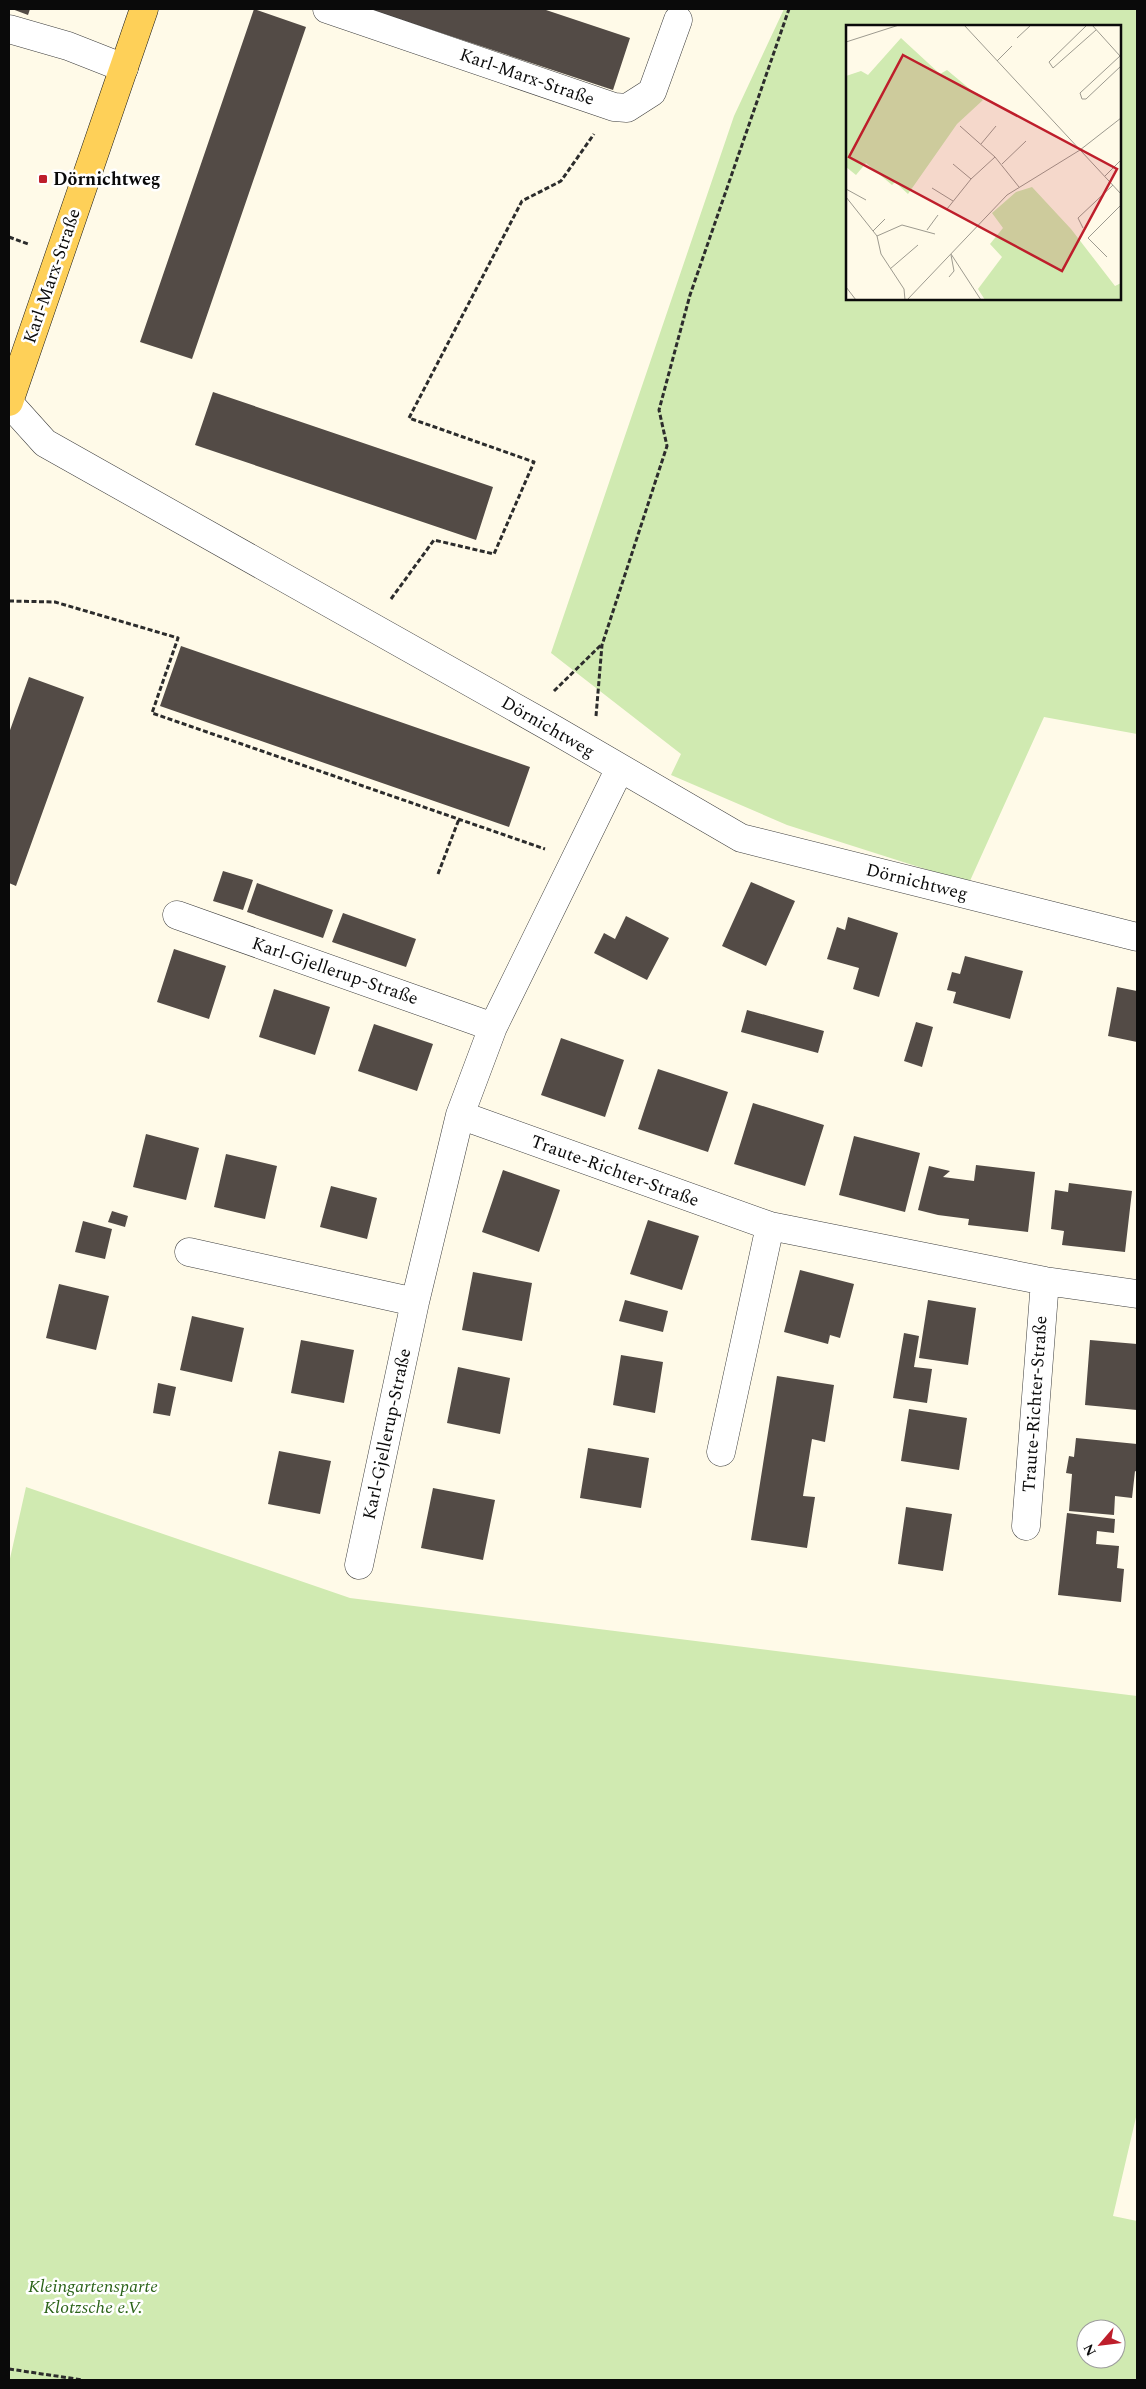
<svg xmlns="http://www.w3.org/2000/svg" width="1146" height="2389" font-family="Spectral,serif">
<rect width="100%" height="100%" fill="#fffae8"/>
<path fill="#d0eab1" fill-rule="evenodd" d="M784 9H1137V734L1044 717 969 883 787 825 671 775 681 754 551 653 734 116ZM847 26H1120V299H847Z
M26 1487 350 1598 1137 1696V2113L1113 2216 1137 2221V2380H9V1563ZM1086 2329H1116V2359H1086Z"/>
<path fill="#534b46" d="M12 9H30L28 15Z
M254 9 306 27 192 359 140 342Z
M369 9H543L630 38 613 90Z
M213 392 493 487 476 540 195 445Z
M181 646 530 767 509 827 160 706Z
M29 677 84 697 16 886 9 883V733Z
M223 871 253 880 243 910 213 901Z
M751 882 795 901 766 966 722 946Z
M257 883 333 910 323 938 247 912Z
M343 913 416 939 406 967 332 942Z
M626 916 669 938 647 980 594 953 604 933 615 939Z
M848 917 898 933 879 997 853 989 859 968 827 959 837 927 845 930Z
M174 949 226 966 209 1019 157 1002Z
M965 956 1023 971 1010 1019 953 1003 956 992 947 990 952 972 960 974Z
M1117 987 1137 991V1042L1108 1036Z
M274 989 330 1007 315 1055 259 1037Z
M747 1010 824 1031 818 1053 741 1032Z
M916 1022 933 1027 922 1067 904 1061Z
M374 1024 433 1044 417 1091 358 1071Z
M561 1038 624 1060 605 1117 541 1095Z
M658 1069 728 1092 708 1152 638 1129Z
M753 1103 824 1125 805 1186 734 1164Z
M146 1134 199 1148 186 1200 133 1187Z
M854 1136 920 1153 905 1212 839 1195Z
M226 1154 277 1166 265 1219 214 1207Z
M976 1165 1035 1172 1028 1232 968 1225 969 1219 938 1215 918 1210 929 1166 950 1171 943 1177 974 1181Z
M503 1170 560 1190 539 1252 482 1232Z
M1069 1183 1132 1191 1125 1252 1062 1245 1064 1231 1051 1229 1055 1190 1068 1192Z
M331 1186 377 1198 367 1239 320 1227Z
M112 1211 128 1216 125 1227 108 1222Z
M648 1220 699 1236 682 1290 630 1274Z
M83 1221 112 1229 105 1259 75 1252Z
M800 1270 854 1284 840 1338 830 1335 828 1344 784 1332Z
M473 1272 532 1283 522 1341 462 1330Z
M59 1284 109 1296 96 1350 46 1338Z
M625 1300 668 1311 663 1332 619 1321Z
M928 1300 976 1308 968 1365 919 1358Z
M192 1316 244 1328 232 1382 180 1370Z
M904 1333 919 1336 914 1367 932 1369 927 1403 893 1398Z
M301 1340 354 1350 344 1403 291 1393Z
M1090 1340 1137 1344V1410L1085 1405Z
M621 1355 663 1362 655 1413 613 1405Z
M458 1367 510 1378 500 1434 447 1423Z
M777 1376 834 1385 825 1442 812 1439 803 1496 815 1497 807 1548 751 1540Z
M158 1383 176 1387 170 1416 153 1413Z
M909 1409 967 1418 959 1470 901 1461Z
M1076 1438 1137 1444V1472L1135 1471 1132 1498 1115 1496 1114 1515 1069 1511 1072 1474 1066 1473 1069 1456 1074 1457Z
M588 1448 649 1458 641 1508 580 1498Z
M279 1451 331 1461 320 1514 268 1504Z
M433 1488 495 1500 483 1560 421 1548Z
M906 1507 952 1514 943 1571 898 1564Z
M1067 1513 1115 1519 1114 1533 1097 1531 1096 1544 1119 1546 1117 1568 1124 1569 1121 1602 1058 1595Z"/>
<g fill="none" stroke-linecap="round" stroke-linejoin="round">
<defs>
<path id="minor" d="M327 9 614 107 627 108 652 92 678 20
M9 29 68 46 124 68
M9 403 45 443 555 730 741 838 1137 937
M177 915 493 1027
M460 1115 770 1226 1045 1281 1137 1294
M189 1252 415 1302
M721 1452 770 1226
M1026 1526 1045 1281
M359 1565 415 1302 460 1115 493 1027 620 768"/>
<path id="major" d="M9 402 144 9"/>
</defs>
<use href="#minor" stroke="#3d3d3d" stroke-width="29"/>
<use href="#major" stroke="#1b1b1b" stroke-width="29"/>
<path stroke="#2c2c2c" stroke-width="3" stroke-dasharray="5 2.5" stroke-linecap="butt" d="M9 237 28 244
M391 599 434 540 494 554 534 462 409 418 522 201 561 181 594 134
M9 601 55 602 178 638 152 713 545 849
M554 691 601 645
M596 716 602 645 667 446 659 410 690 295 789 9
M438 874 459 819
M9 2369 83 2380"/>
<use href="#minor" stroke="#fff" stroke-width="28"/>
<use href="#major" stroke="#fed058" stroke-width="28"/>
</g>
<rect fill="#be1e2b" stroke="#fff" stroke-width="2" x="38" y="174" width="10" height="10" rx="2.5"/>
<g text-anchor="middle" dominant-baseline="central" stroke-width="5" stroke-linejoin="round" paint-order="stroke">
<g font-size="18" fill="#0a0a0a" stroke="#fff">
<text transform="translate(527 77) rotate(19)">Karl-Marx-Straße</text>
<text transform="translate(52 276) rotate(-71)">Karl-Marx-Straße</text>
<text transform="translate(548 727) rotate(30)">Dörnichtweg</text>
<text transform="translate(917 882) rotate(14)">Dörnichtweg</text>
<text transform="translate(335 971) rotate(19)">Karl-Gjellerup-Straße</text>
<text transform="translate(615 1171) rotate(20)">Traute-Richter-Straße</text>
<text transform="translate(1035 1404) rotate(-86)">Traute-Richter-Straße</text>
<text transform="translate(387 1434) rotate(-78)">Karl-Gjellerup-Straße</text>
</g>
<g font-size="18" font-weight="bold" fill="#0a0a0a" stroke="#fff" text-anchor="start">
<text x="53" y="179">Dörnichtweg</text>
</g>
<g font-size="18" font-style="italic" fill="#2b6319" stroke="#fff">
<text x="93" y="2286">Kleingartensparte<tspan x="93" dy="21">Klotzsche e.V.</tspan></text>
</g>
</g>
<g transform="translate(846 25)">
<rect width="275" height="275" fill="#fffae8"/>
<path d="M55 13 94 49 101 45 137 75 111 99 62 169 49 157 46 160 20 138 10 150 0 142V51L15 46 22 50ZM186 162 225 204 269 261 275 258V275H139L132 264 156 232 144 219 157 203 146 188 170 167Z" fill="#d0eab1"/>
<path fill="none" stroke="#9d9a8f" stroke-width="1" d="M118 0 275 169M241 0 203 37 207 43 250 5M246 0 274 31M171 13 185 0M0 17 53 0M274 31 234 68 236 74H240L275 41M151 36 166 21M114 101 149 132 173 162M135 119 150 101M107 139 125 154M156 139 180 116M259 151 275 135M86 163 107 176M0 164 20 175M0 172 31 211 35 229 58 264 59 275M101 184 125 154 149 132M237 203 232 193 267 160M81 205 92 190M27 206 39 194M31 211 56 200 89 209M105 229 135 275M261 232 242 213 275 180M44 244 72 220M103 252 108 246 105 230M0 262 10 275M61 275 161 170 234 125 275 93"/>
<path fill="#be1e2b" fill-opacity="0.15" stroke="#be1e2b" stroke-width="2.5" d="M57 30 271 144 216 246 3 132Z"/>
<rect width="275" height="275" fill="none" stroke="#0a0a0a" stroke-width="2.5"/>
</g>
<rect width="1146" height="2389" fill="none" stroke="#0a0a0a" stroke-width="20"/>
<g transform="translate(1101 2344) rotate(242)"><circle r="24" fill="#ffffff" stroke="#9d9d9d"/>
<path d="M0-4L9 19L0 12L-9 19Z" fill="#be1e2b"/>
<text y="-8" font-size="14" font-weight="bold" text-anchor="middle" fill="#0a0a0a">N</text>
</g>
</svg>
